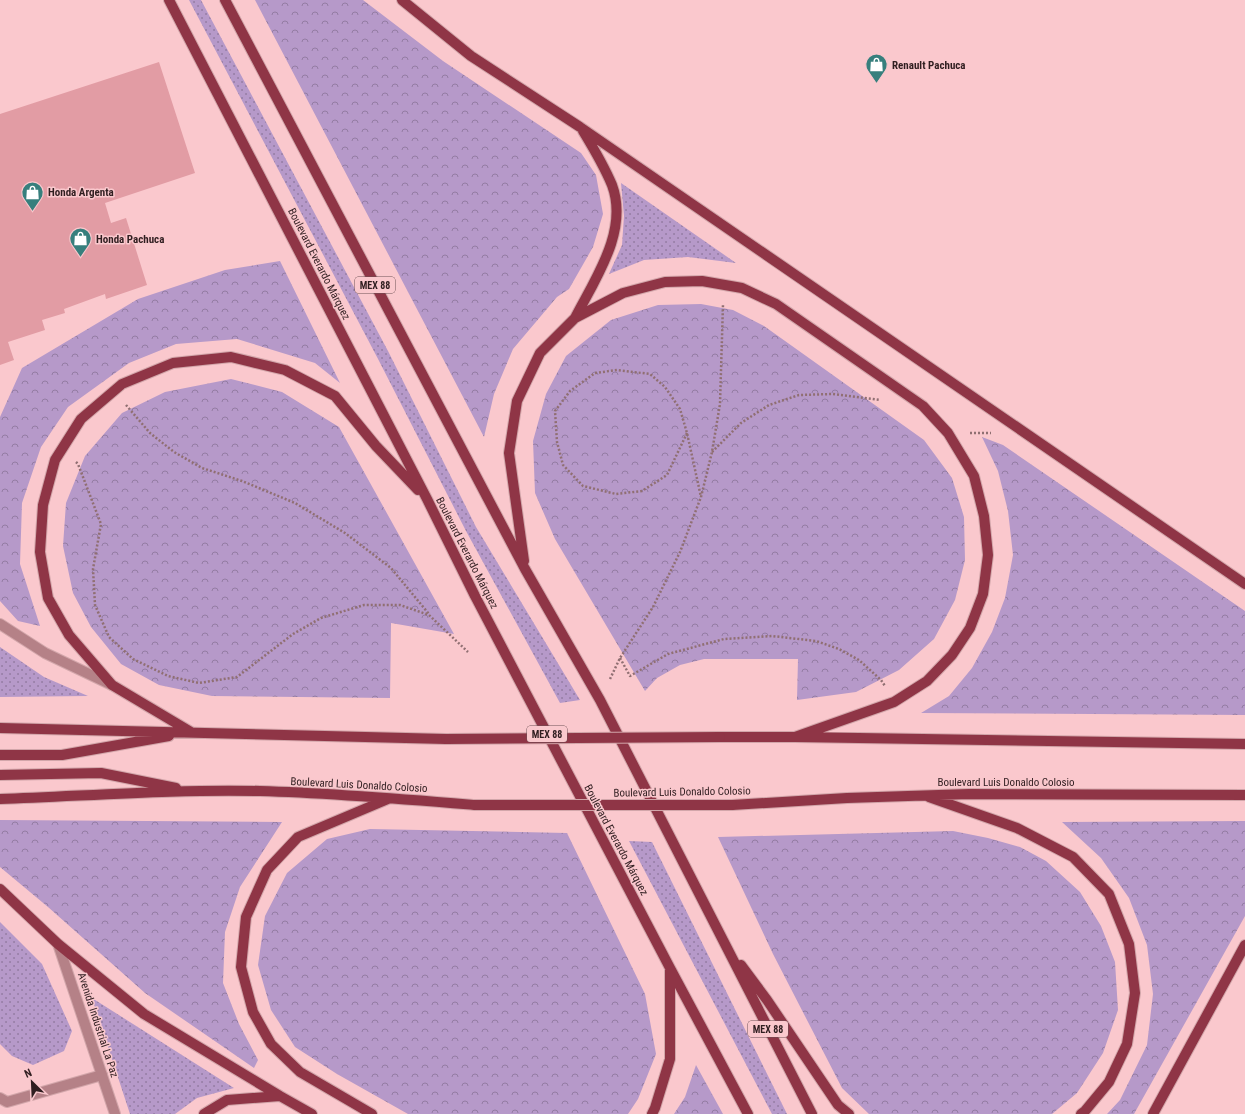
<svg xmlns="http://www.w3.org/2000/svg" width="1245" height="1114" font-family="'Roboto Condensed',sans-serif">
<defs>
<pattern id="forest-crowns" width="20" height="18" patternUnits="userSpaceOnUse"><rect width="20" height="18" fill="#b699c9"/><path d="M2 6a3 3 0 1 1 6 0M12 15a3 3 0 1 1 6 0" fill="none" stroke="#947ca3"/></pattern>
<pattern id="garden-dots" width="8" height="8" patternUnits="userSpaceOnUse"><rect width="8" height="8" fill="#b699c9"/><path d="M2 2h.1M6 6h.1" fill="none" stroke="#947ca3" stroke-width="1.8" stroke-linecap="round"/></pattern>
</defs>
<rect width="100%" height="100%" fill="#fac8cd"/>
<path fill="url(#forest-crowns)" d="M255 0H363L443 61 581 153 596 175 603 214 593 247 569 289 557 297 513 349 494 394 484 437Z
M280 261 340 383 315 363 237 339 176 344 129 363 68 407 41 447 22 503 20 564 40 626 18 621 0 601V417L22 368 138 299 225 270Z
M701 304 733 310 764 326 924 440 952 478 964 517 965 560 955 600 934 639 899 670 856 692 797 700 798 659H704L680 665 657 678 645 691 555 539 535 493 533 441 546 394 566 356 611 320 658 305Z
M231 379 282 392 339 427 454 634 391 623 390 698 212 696 159 685 121 664 91 627 73 593 63 546 66 503 85 456 122 413 165 392Z
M982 437 1003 445 1245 611V715L921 713 949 696 972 668 992 632 1005 598 1013 555 1008 511 998 471Z
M0 820 282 822 240 887 225 932 223 983 239 1024 258 1060 254 1068 145 993 48 907 0 867Z
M1245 821V916L1134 1114H1107L1120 1100 1147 1045 1153 994 1147 945 1129 898 1101 858 1062 822Z
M370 829 567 833 645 994 656 1054 638 1099 628 1114H408L337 1074 295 1047 271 1010 258 965 265 916 287 873 327 839Z
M953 831 988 838 1020 847 1046 861 1080 892 1101 926 1115 962 1118 1010 1103 1053 1077 1093 1052 1114H869L842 1088 773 954 718 837Z
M696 1065 723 1114H674L685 1097Z"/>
<path fill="url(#garden-dots)" d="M189 0H201L388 351 476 527 580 700 560 703 466 531 377 357Z
M621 183 736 263 688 257 644 260 609 274 622 245 624 216Z
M0 647 44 677 88 696 0 697Z
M629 841 652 842 787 1114H772Z
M0 922 42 964 72 1031 64 1051 33 1065 12 1056 0 1044Z
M92 998 234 1088 197 1098 175 1114H130Z"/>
<path fill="#e29ca4" d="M159 62 195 173 105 203 111 223 126 218 147 285 106 299 105 294 64 309 65 313 42 320 45 330 8 342 14 360 0 365V114Z"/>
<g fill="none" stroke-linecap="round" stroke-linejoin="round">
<defs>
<path id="service" d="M0 624 45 653 112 685
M0 1098 7 1102 102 1075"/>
<path id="minor" d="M58 944 115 1114"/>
<path id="primary" d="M169 0 427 499 475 596 670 968 748 1114
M225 0 525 569 600 700 812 1114
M402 0 471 56 580 127 1245 584
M575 318C595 279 629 231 612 185 604 166 594 149 583 131
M524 561 509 453 517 401 540 353 575 318 623 293 665 282 702 281 742 288 776 304 923 406 948 433 974 476 984 516 988 555 983 594 970 628 952 655 927 681 894 702 795 737
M0 728 446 739
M191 732 112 685 69 635 48 598 40 552 43 505 55 460 81 419 122 384 173 363 231 357 285 370 335 396 376 446 418 490
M720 737H795L1245 744
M0 755H62L169 736
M0 775 101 773 176 788
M929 797 1017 828 1073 857 1109 894 1129 944 1135 993 1127 1044 1109 1082 1085 1111 1081 1114
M0 799C86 796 174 789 260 791 332 793 403 799 475 805
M732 805 847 798 969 794 1245 795
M0 889 58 944 144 1014 280 1096 312 1114
M741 965 767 1000 838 1105 849 1114
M204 1114 227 1100 280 1096
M372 1114 300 1072 271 1044 253 1012 241 967 246 917 267 870 298 837 388 799
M652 1114 655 1108 670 1059V970
M1153 1114 1245 945"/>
</defs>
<use href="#service" stroke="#d2a6aa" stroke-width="12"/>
<use href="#minor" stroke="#d2a6aa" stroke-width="12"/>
<use href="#primary" stroke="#d2a6aa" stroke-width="12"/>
<path stroke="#906f72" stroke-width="2.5" stroke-dasharray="2 2" stroke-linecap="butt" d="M126 405 150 433 174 452 202 468 242 481 295 503 345 533 391 568 429 614
M687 433 667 475 642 491 616 494 583 486 563 465 557 442 555 411 570 391 595 373 617 370 650 374 665 387 680 409 687 433 701 497
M970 433H991
M712 452 741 423 769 405 799 395 833 394 880 400
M76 462 78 464 101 524 93 569 95 605 109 637 133 659 168 676 199 683 237 677 293 634 321 618 364 605H400L429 615 468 652
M620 658 630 676 668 654 724 639 772 636 816 641 839 649 859 660 881 680 885 686
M610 679 620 658 653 607 680 552 701 497 712 452 720 404 723 304"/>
<use href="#service" stroke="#b58187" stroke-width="10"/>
<use href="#minor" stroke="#b58187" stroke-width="10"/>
<use href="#primary" stroke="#8f3546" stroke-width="10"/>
<defs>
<path id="primary-bridge" d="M446 739 720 737
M475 805H732"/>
</defs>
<use href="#primary-bridge" stroke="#d2a6aa" stroke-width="12" stroke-linecap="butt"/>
<use href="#primary-bridge" stroke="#8f3546" stroke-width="10"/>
</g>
<defs>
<symbol id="shop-pin" viewBox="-11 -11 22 30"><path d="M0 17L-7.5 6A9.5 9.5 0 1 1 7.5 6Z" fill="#377f7d" stroke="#fac8cd"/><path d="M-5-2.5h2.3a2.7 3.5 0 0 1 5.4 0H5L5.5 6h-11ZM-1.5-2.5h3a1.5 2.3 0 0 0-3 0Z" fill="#fff"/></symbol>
</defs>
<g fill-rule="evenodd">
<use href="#shop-pin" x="864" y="52" width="25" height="34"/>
<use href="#shop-pin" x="20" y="180" width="25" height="34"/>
<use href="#shop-pin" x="68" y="226" width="25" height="34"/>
</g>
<g text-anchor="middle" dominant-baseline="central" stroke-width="3" stroke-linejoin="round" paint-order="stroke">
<g fill="#fac8cd" stroke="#6d5154" stroke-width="1">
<rect x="355" y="277" width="40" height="16" rx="3"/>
<rect x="527" y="726" width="40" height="16" rx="3"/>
<rect x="748" y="1021" width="40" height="16" rx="3"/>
</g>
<g font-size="10" font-weight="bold" fill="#301e20">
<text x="375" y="285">MEX 88</text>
<text x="547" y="734">MEX 88</text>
<text x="768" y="1029">MEX 88</text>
</g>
<g font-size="11" font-weight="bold" fill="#301e20" stroke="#fac8cd" text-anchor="start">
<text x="892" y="65">Renault Pachuca</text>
<text x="48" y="192">Honda Argenta</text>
<text x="96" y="239">Honda Pachuca</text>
</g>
<g font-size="11" fill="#301e20" stroke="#fac8cd">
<text transform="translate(319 264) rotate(63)">Boulevard Everardo Márquez</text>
<text transform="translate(467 553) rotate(63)">Boulevard Everardo Márquez</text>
<text x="1006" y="782">Boulevard Luis Donaldo Colosio</text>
<text transform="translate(359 785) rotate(3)">Boulevard Luis Donaldo Colosio</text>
<text transform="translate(682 792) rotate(-1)">Boulevard Luis Donaldo Colosio</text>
<text transform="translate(616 840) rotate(62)">Boulevard Everardo Márquez</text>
<text transform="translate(98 1025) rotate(72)">Avenida Industrial La Paz</text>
</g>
</g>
<g transform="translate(32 1082) rotate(336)" stroke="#fac8cd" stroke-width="3" paint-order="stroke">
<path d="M0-3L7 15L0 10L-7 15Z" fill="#301e20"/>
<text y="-6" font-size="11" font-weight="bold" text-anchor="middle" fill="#301e20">N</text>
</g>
</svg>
